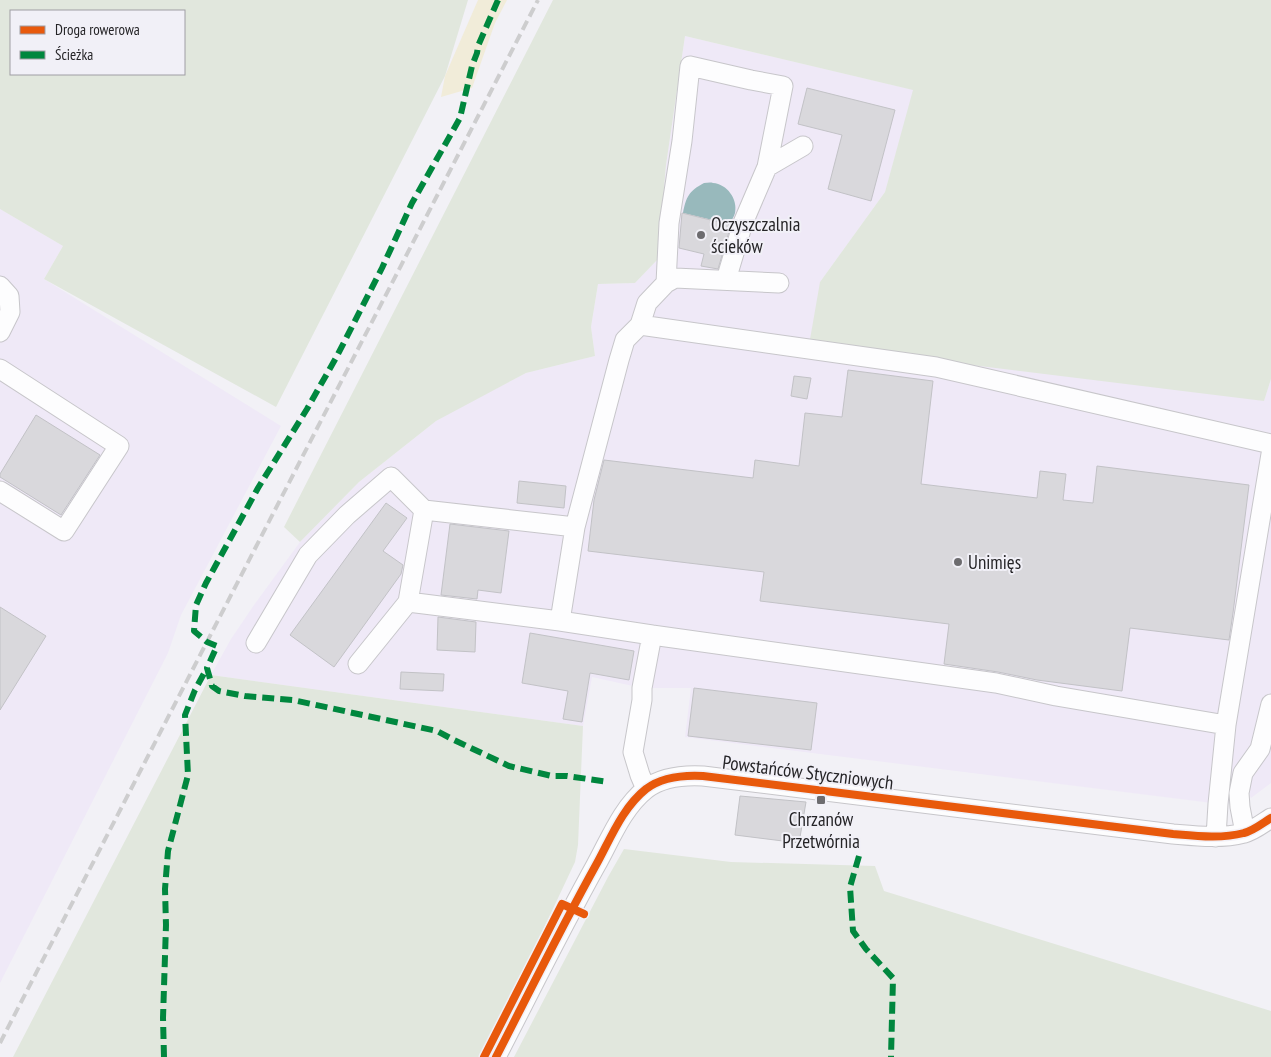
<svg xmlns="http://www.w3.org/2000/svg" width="1271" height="1057" font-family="'PT Sans Narrow',sans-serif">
<rect width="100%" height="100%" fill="#f2f1f6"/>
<path fill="#efe9f7" d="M685 36 914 90 885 192 820 282 1264 401 1271 379V783L1251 798 1247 789 1231 796 1228 805 685 737 691 688H642L592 677 583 726 211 675 231 639 254 605 300 542 359 482 436 421 455 410 526 373 595 356 591 327 598 284 635 283 658 259 666 165Z
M0 209 63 246 44 279 281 426 181 615 168 653 0 983Z"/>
<path fill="#e1e7dd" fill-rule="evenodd" d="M0 0H468L445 76 276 407 44 279 63 246 0 209ZM11 11H184V74H11Z
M553 0H1271V379L1264 401 809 345 820 282 885 192 913 90 685 36 666 165 658 259 635 283 598 284 591 327 595 356 526 373 436 421 359 482 300 542 284 527Z
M211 675 583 726 578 845 575 862 507 1006 481 1057H13Z
M624 849 731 862 875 866 884 891 1271 1011V1057H514L608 877Z"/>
<path fill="#f1ecd9" d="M478 0H507L495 23 472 88 441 97 445 76Z"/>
<path fill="#98b9bc" d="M704 183C707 183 710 182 713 183 727 184 738 199 735 213 734 217 731 221 729 224L683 213C686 197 689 191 704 183Z"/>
<path fill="#d9d8dc" stroke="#c2c2c6" d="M807 88 895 110 871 201 828 189 842 135 798 124Z
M682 213 731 225 718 269 701 266 704 254 679 248Z
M848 370 933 381 921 484 1037 498 1040 471 1066 474 1063 500 1093 503 1097 466 1249 485 1233 613 1229 640 1130 628 1122 691 1037 680 998 672 944 664 949 624 760 601 764 572 588 551 594 500 604 460 753 478 755 460 799 466 805 413 842 417Z
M794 376 811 378 807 399 791 396Z
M36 415 100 455 61 515 0 477V474Z
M519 481 566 486 564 508 517 503Z
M386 503 407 518 383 551 403 565 401 574 334 667 290 635Z
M450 524 509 531 501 593 478 590 477 599 441 595Z
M0 607 46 636 0 710Z
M438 617 476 622 475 652 437 650Z
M530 633 634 651 629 680 590 673 582 722 563 719 568 691 522 683Z
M401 672 444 674 443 691 400 689Z
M694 688 817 703 811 750 688 736Z
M740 796 806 802 799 843 735 835Z"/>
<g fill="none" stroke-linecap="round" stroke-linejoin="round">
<defs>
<path id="minor" d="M726 280 743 223 767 167 803 146
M666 283 669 223 682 141 690 66 751 80 783 86 767 167
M0 286 9 296 10 312 0 332
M640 325 936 367 1271 444
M0 369 119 446 64 531 0 491
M424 510 575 527
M560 621 575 527 619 360 625 340 640 325 647 303 666 283 675 278 779 283
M256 643 308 555 347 515 391 477 424 510 408 602
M358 664 408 602 560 621 652 635
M646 789 640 775 633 752 642 700V688L652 635 996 683 1056 696 1226 725
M1245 833 1240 807 1239 793 1243 773 1260 749 1271 704
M1216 837 1218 804 1226 725 1271 454
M496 1057C529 993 561 928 596 865 610 840 622 808 646 789 662 777 684 775 703 776L1173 834C1196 836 1221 839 1244 833 1253 831 1263 823 1271 818"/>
</defs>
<use href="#minor" stroke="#c7c6ca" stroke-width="21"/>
<use href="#minor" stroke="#fdfdfe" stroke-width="19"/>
<path stroke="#cdcdce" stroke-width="4" stroke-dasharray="10 5" stroke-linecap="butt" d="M0 1043 538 0"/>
<path stroke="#00873e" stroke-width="6" stroke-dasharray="12 6" stroke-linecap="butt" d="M498 0 478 46 477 53 472 66 460 118 412 203 382 268 337 356 307 409 258 488 206 583 196 605 194 631 207 642 217 646 207 668 212 686 219 691 245 696 293 700 437 731 452 739 509 766 552 776H567L609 782
M859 856 850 887 853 931 866 949 893 978 891 1057
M164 1057 163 1018 166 925 165 889 168 851 188 775 185 715 195 690 207 668"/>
<defs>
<path id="cycleway" d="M484 1057 562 904 584 914
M496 1057C529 993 561 928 596 865 610 840 622 808 646 789 662 777 684 775 703 776L1173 834C1196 836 1221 839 1244 833 1253 831 1263 823 1271 818"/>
</defs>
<use href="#cycleway" stroke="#f1f0f7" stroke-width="11"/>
<use href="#cycleway" stroke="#e8590c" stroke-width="8"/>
</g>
<g fill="#6d6c6f" stroke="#f1f0f7" stroke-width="2">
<circle cx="701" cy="235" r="5"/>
<circle cx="958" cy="562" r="5"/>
<rect x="816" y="795" width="10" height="10" rx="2.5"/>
</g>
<g text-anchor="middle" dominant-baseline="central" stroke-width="4" stroke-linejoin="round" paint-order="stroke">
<g font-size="19" fill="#252427" stroke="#f1f0f7" text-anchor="start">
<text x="711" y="224">Oczyszczalnia<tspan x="711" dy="22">ścieków</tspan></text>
<text x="968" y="562">Unimięs</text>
<text x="821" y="819" text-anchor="middle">Chrzanów<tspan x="821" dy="22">Przetwórnia</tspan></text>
</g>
<g font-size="19" fill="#252427" stroke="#f1f0f7">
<text transform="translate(808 772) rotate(7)">Powstańców Styczniowych</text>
</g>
</g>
<rect x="10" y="10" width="175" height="65" fill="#f1f0f7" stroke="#9f9ea4"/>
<rect x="20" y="26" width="25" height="8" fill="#e8590c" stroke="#9f9ea4"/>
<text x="55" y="35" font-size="15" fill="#252427">Droga rowerowa</text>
<rect x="20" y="51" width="25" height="8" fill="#00873e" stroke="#9f9ea4"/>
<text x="55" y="60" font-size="15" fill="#252427">Ścieżka</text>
</svg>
